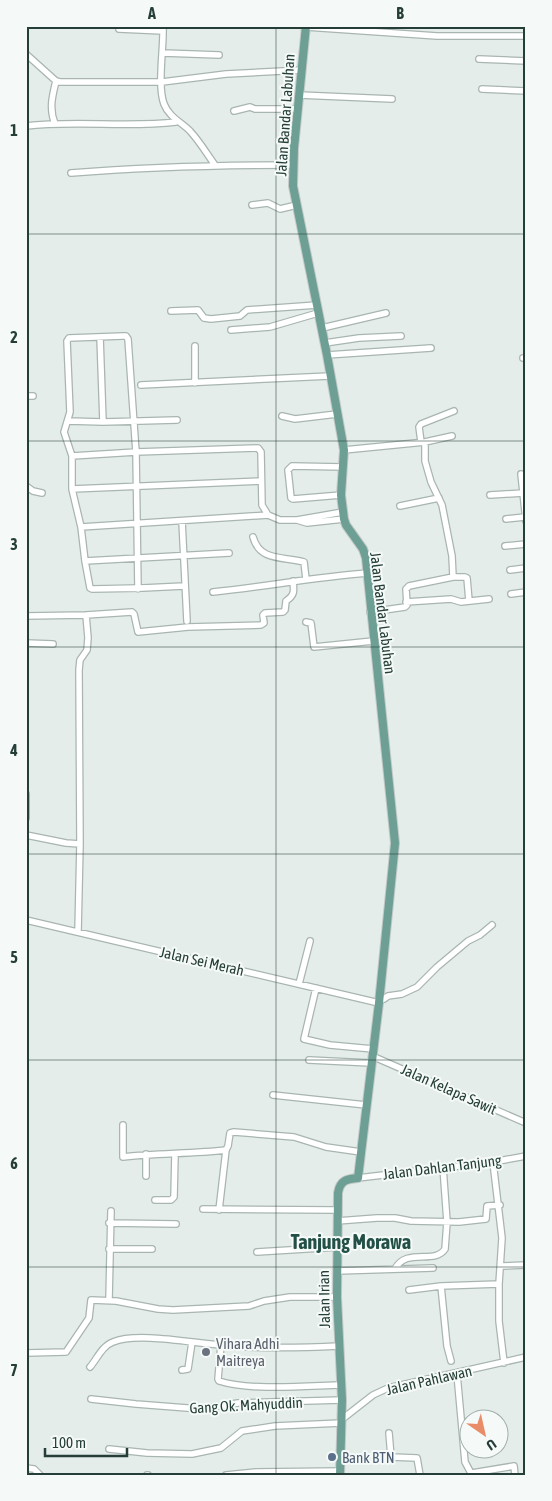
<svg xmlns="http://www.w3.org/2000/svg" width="552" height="1501" font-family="'Asap Condensed',sans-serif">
<rect width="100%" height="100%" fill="#e5edea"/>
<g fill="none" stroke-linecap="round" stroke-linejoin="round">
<defs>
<path id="minor" d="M163 26C164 47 157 85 164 104 169 117 181 122 190 131 200 142 207 154 215 165
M306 27 437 36H526
M119 29 163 31
M163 53 219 55
M26 54 56 81 60 82H162L226 74 302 70
M479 59 526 61
M482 89 526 91
M299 95 392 99
M234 111 250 107 255 109H297
M55 124C49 109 52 97 56 81
M26 126C76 120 127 128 176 122
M71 173C145 167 219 165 294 165
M252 205 268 203 280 209 297 205
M171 311 198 310 204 318 211 319 240 316 247 310 317 305
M322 328 386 313
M231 330 270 327 318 313
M100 337 103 422
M325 343 359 338 401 336
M195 346V383
M327 355 431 348
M523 358H526
M141 385 330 376
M26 396H33
M282 416 295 419 337 414
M68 421 103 422 177 420
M421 442 419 427 421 424 454 411
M425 442 452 436
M344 450 425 442V461L431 482 442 505 452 556 453 577 409 586 406 589 407 605 405 607 370 612
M72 456 136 452 258 448 261 452 262 505 268 515 280 520H297L307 523 344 519
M521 474 526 521
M26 486 33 491 42 493
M72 489 261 481
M341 495 293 499 291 498 288 470 292 466 343 467
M490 495 523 493
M400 506 439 498
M506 519 525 517
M297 520 343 512
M182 521 187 621
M81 527 268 515
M253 537C260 562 283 556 304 562L306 579
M505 546 526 544
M85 561 229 553
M510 570 526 568
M453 577H465L467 578 469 601
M138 589 136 452 128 339 126 336H123L69 338 67 341 70 412 64 432 72 456V489L81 527 85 561 90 588 92 589C123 589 153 588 184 586
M213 592C264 587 315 577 367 573
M511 594 526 592
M406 602 451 599 461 602 489 599
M26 616 86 615 132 612 134 614 138 632 188 627 261 625 264 623 263 615 265 613 283 612 285 610 286 601C295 595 294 591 293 581
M306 622 311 623 314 647 373 641
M26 643 53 644
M26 794V818
M26 835 66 843 80 844
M26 920 379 1003
M78 932 80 844 79 670 80 660 87 650 88 638 86 615
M299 984 310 941
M316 988 304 1039 330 1045 373 1049
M379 1000 384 999 388 996 402 994 417 987 437 967 468 941 480 935 492 925
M372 1056 526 1123
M309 1060 371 1063
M273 1095 366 1105
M123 1125V1157C157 1153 191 1154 226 1150L219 1210
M226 1150 228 1146 230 1133 234 1132 294 1137 326 1147 361 1152
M493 1162 502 1238 499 1284V1321L504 1363
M146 1176V1154
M358 1178 493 1162 526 1156
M155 1200H171L174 1197 175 1154
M203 1209 336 1210
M337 1221 377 1218H395L411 1221 459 1222 486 1219 487 1206 500 1205
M109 1223 176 1224
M109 1249H152
M257 1252 338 1247
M501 1266 526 1265
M395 1269C406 1247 435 1265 445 1249L447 1222 443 1167
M337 1271 433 1268
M441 1286 447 1346 451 1361
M409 1290 441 1286 499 1284
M109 1300 111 1211
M221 1345 218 1379 219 1381C251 1391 306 1386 341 1385
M26 1353 66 1352 89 1318 91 1300 116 1301 158 1309 173 1310 249 1306 264 1301 290 1297H337
M90 1367C97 1359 102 1346 113 1342 137 1332 192 1343 220 1345 259 1349 299 1348 339 1346
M182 1370 188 1369 192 1342
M457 1374 465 1462 472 1475
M91 1399 136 1404 200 1409 238 1403 342 1400
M341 1420 373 1395 388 1388 526 1357
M389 1433 391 1457 417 1458 420 1475
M109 1449 147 1453 192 1454 221 1448 242 1431 275 1426 341 1423
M26 1468 34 1469 40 1475
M472 1473 514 1466 515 1475
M147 1475H148
M226 1475 256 1472 340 1471"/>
<path id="major" d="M306 26 294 148 293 186 327 355 344 450 341 495 344 519 346 525 363 549 366 558 395 843 379 1003 358 1178C347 1179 340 1180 338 1193L337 1297 342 1400 340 1475"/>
</defs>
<use href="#minor" stroke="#a8b5b1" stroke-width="8"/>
<use href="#major" stroke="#c2c9c7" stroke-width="10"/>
<use href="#minor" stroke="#fff" stroke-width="5.5"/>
<use href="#major" stroke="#6d9f94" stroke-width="8"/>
</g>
<path fill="none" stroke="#253e38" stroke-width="1" stroke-opacity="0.55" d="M276 26V1475M26 234H526M26 441H526M26 647H526M26 854H526M26 1060H526M26 1267H526"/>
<circle fill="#6b7280" stroke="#f5faf8" stroke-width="2" cx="206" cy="1352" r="5"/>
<circle fill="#5c6f8a" stroke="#f5faf8" stroke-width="2" cx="332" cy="1457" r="5"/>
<g text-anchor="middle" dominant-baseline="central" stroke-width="4" stroke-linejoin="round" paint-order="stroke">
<g font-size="15" fill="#253e38" stroke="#f5faf8">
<text transform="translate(285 115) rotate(-86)">Jalan Bandar Labuhan</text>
<text transform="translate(383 613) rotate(83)">Jalan Bandar Labuhan</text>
<text transform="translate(202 961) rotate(13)">Jalan Sei Merah</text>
<text transform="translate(449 1089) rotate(24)">Jalan Kelapa Sawit</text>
<text transform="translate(442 1167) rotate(-7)">Jalan Dahlan Tanjung</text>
<text transform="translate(324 1299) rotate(-91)">Jalan Irian</text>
<text transform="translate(429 1380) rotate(-13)">Jalan Pahlawan</text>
<text transform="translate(246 1405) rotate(-3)">Gang Ok. Mahyuddin</text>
</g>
<g font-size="15" fill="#5b616d" stroke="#f5faf8" text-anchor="start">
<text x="216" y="1343">Vihara Adhi<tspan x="216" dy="17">Maitreya</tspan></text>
</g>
<g font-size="15" fill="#4e5e75" stroke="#f5faf8" text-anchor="start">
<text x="342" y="1457">Bank BTN</text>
</g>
<g font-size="20" font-weight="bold" fill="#224f46" stroke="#f5faf8">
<text x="351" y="1241">Tanjung Morawa</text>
</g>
</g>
<rect width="552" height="1501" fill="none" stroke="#f5faf8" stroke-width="55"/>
<g transform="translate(484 1434) rotate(146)"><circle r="24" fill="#f5faf8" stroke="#a2afab"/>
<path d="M0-4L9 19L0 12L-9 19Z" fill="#e88d68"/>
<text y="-8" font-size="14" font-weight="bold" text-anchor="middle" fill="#253e38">U</text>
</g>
<path d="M45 1448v8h82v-8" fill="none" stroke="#253e38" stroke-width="2.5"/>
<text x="52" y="1448" font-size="15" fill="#253e38" stroke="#f5faf8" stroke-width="4" paint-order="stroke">100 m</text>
<rect x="28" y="28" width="496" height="1446" fill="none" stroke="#253e38" stroke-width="2"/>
<g font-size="16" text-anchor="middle" font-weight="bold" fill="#253e38">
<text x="152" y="19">A</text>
<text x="400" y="19">B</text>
<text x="14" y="136">1</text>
<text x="14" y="343">2</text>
<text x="14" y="550">3</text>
<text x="14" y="756">4</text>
<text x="14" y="963">5</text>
<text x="14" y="1169">6</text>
<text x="14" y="1376">7</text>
</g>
</svg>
